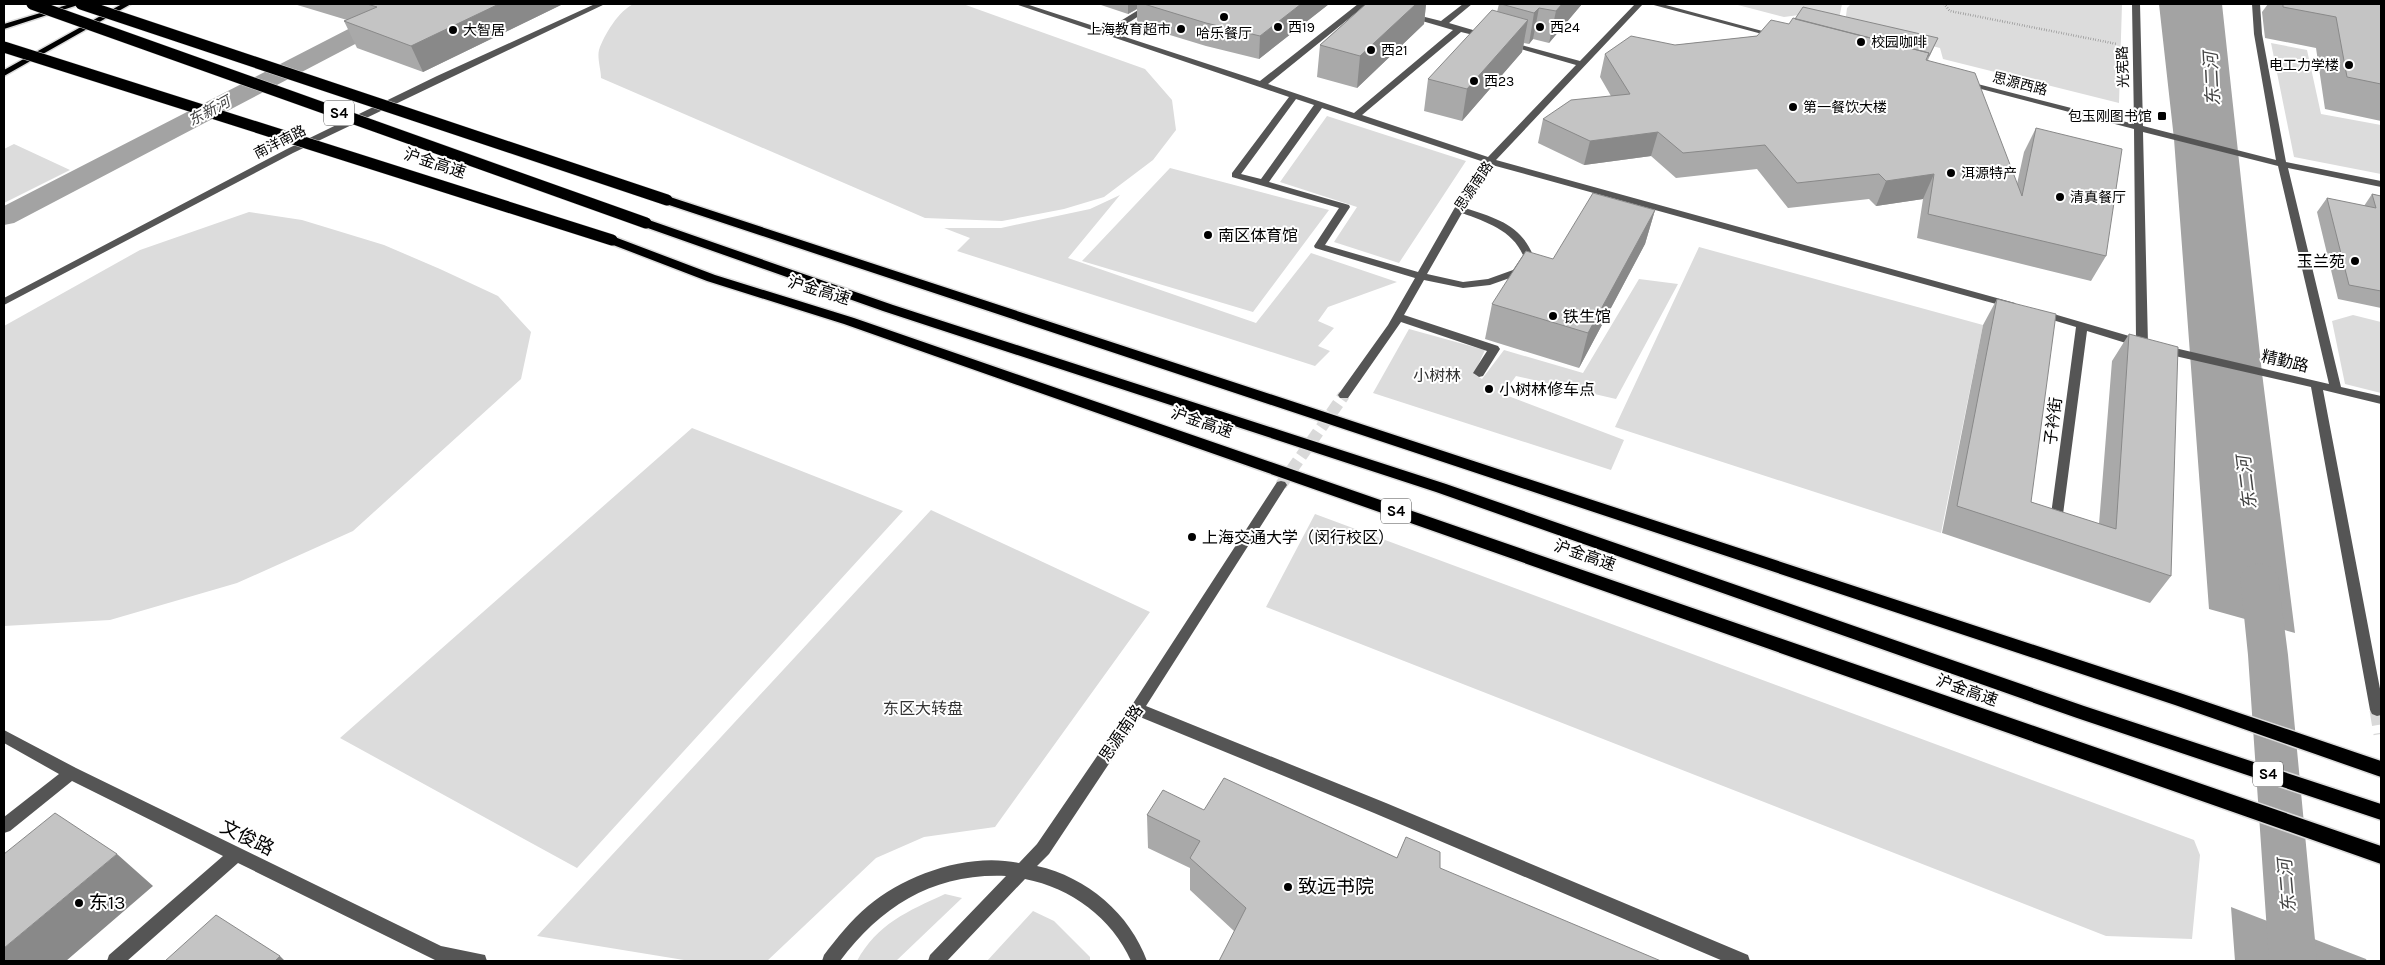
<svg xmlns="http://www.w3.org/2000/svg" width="2385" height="965" font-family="Karla,'Noto Sans SC',sans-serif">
<rect width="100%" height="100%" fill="#fff"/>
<path fill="#dcdcdc" d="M634 4H963L1145 69 1172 100 1176 130 1153 160 1104 197 1064 209 1002 221 925 218 601 78C601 70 597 58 599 50 604 35 619 10 634 4Z
M1734 4H1842L1838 24 1799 15 1784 17Z
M1851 4H2122L2119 103 1943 59 1940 48 1845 24 1847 8Z
M2271 43 2307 50 2321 114 2381 125V174L2294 157Z
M1327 116 1466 161 1399 263 1334 242 1357 207 1280 182Z
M14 144 70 170 4 203V149Z
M1170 168 1329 210 1253 312 1082 261Z
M1120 195 1068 258 1256 323 1311 253 1397 282 1328 307 1318 321 1334 328 1318 346 1330 351 1315 366 957 251 970 238 944 228H1001L1090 209Z
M249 212 302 220 384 245 440 269 498 296 531 332 521 379 353 531 237 583 110 620 4 626V326L140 250Z
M1699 247 1983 325 1941 533 1615 427Z
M1639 279 1678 284 1616 399 1516 376 1503 394 1624 440 1611 470 1373 393 1409 329 1485 350 1474 374 1482 379 1504 350 1583 373Z
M2353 315 2381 322V393L2345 384 2332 321Z
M692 428 903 511 577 868 340 738Z
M931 510 1150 612 995 827 924 837 876 858 767 961H690L537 936Z
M1315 514 2194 840 2200 855 2192 939 2106 936 1266 607Z
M945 894 962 898 896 961H857C877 924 908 911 945 894Z
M1033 911 1054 921 1090 957V961H987Z"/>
<path fill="#a3a3a3" d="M2159 4H2222L2262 373 2295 633 2209 609 2174 139Z
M2231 907 2366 959 2367 961H2235Z"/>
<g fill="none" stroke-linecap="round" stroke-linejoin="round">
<path fill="#a3a3a3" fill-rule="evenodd" d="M397 4H425L422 9 14 223 4 225V206Z
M2259 563 2272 567 2278 577 2288 655 2317 961H2269L2248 655 2240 577 2246 567Z"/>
<path stroke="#d9d9d9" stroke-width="12" stroke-dasharray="12 5.5" stroke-linecap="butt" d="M1281 485 1344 395"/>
<path stroke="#d9d9d9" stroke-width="15" stroke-dasharray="15 8" stroke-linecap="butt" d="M2377 710 2381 734"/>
<defs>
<path id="major" d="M70 4H81L4 29V24Z
M122 4H131L4 76V70Z"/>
<path id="highway" d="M667 196 2177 692 2381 761V777L2175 705 663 203 661 200Z
M646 219 893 305 1446 484 2084 706 2381 804V820L2077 718 1436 492 883 311 642 226 640 223 642 220Z
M612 236 715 275 854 318 2381 846V864L844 324 707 281 608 243 606 240Z"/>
</defs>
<use href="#major" stroke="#dbdbdb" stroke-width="3"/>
<use href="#highway" stroke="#dbdbdb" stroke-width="3"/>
<path stroke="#777" stroke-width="2.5" stroke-dasharray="0.5 2" stroke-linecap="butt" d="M1944 4 1950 11 2117 44"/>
<path fill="#555" fill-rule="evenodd" d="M595 4H605L293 153 4 305V298L287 149 437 76Z
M1015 4H1026L1106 30 1148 4H1157L1113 33 1260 81 1358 4H1367L1268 84 1354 113 1453 30 1405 16V12L1441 21 1463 4H1472L1449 23 1490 35V39L1461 32 1362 115 1488 157 1576 65 1503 44V40L1580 61 1635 4H1643L1496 160 2015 303 2016 305 2011 308 2007 307 1492 165 1465 208C1495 218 1520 224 1533 255L1521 274 1490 285 1463 288 1424 280 1404 315 1498 346 1500 349 1483 376 1479 377 1473 373 1487 351 1401 322 1348 398H1340L1338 395 1388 325 1415 278 1315 248 1314 246 1339 208 1232 177V173L1289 97ZM1296 99 1314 105 1261 179 1241 174ZM1322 108 1484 162 1454 209 1418 272 1325 245 1350 207 1349 205 1269 182ZM1462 213C1486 222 1512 230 1523 255L1513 270 1488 279 1463 282 1427 274Z
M1650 4H1662L1781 36 1777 38Z
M2132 4H2140L2143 126 2276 160 2254 34 2252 4H2260L2262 34 2286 162 2381 181V187L2288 168 2341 387 2381 396V404L2323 390 2381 694V715L2377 716 2372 714 2370 710 2311 387 2162 353 2156 349 2162 345 2329 384 2278 166 2143 132 2148 344 2142 348 2087 331 2062 522 2061 525H2051L2050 522 2076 327 2036 315 2035 313 2040 310 2136 338 2134 129 1962 84 1966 81 2134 124Z
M1281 481 1285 482 1287 485 1285 488 1146 706 1386 803 1748 955 1750 961H1723L1374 813 1140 717 1049 854 1037 866C1087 877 1130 914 1147 961H1131C1112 918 1071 888 1025 879L947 961H928L930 955 1006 876C935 873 882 905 840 961H822L824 955C837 938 851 920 868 906 906 874 969 852 1019 863L1037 844 1132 705 1277 482Z
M4 730 76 768 441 946 485 955 487 961H437L238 863 127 961H107L109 955 223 856 72 781 10 831 4 833V817L59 774 4 743Z"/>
<use href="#major" fill="#000" fill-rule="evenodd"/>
<use href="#highway" fill="#000" fill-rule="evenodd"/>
<defs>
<path id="highway-bridge" d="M32 4 646 223
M81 4 667 200
M4 47 612 240"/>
</defs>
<use href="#highway-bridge" stroke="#dbdbdb" stroke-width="12" stroke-linecap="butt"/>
<use href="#highway-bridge" stroke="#000" stroke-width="11"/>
</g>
<path fill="#a9a9a9" d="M294 4H563L423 72 357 48 344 21 347 20Z
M1098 4H1329L1259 59 1206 46 1137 25V9L1128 14Z
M1366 4H1426L1424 24 1357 88 1317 77 1320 45Z
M1499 4H1582L1549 43 1533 39 1529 44 1524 43 1522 52 1462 121 1424 111 1428 79 1497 12Z
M2268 4H2381V121L2325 109 2316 48 2265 38 2262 12Z
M1789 24 1938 38 1928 60 2017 184 2024 152 2036 128 2106 256 2091 281 1917 238 1923 199 1876 206 1869 199 1788 208 1757 169 1676 178 1651 156 1584 165 1538 143 1543 119 1611 96 1600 77 1605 54 1675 45 1757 36Z
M2372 194 2381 196V308L2338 299 2317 212 2327 198 2364 206Z
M1655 210 1645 244 1579 368 1485 339 1492 304 1553 259Z
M1997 299 2031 502 2099 524 2112 361 2129 334 2171 576 2150 603 1942 533 1983 325Z
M1204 810 1397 858 1440 868 1234 931 1190 890V868L1148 848 1147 815Z"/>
<path fill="#898989" d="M499 4H563L423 72 411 46Z
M1128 4H1137V9L1128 14Z
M1301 4H1329L1259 59 1260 36Z
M1416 4H1426L1424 24 1357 88 1360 56Z
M1562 4H1582L1549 43 1556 11Z
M1539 8 1533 39 1529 44 1534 13Z
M1528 20 1522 52 1462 121 1467 89Z
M1658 132 1651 156 1584 165 1590 141Z
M1934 174 1923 199 1876 206 1886 181Z
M1655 210 1645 244 1579 368 1588 333Z
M117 854 153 886 66 961H4V948Z
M280 956 285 961H275Z"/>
<path fill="#c4c4c4" stroke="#898989" d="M367 4H499L411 46 344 21 377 7Z
M1144 4H1301L1260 36 1206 23Z
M1366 4H1416L1360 56 1320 45Z
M1501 4H1562L1556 11 1539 8 1534 13Z
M2283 4H2381V84L2347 77 2336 17 2283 7Z
M1803 7 1938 38 1929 56H1928L1929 53 1795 19Z
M1492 10 1528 20 1467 89 1428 79Z
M1793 18 1929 53 1926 60 1975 73 2022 196 2036 128 2122 149 2106 256 1928 214 1934 174 1886 181 1879 174 1797 183 1765 145 1683 153 1658 132 1590 141 1543 119 1571 100 1630 94 1605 54 1631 36 1675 45 1757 36 1771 20 1789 24Z
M1593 193 1655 210 1588 333 1492 304 1526 251 1553 259Z
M2372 194 2381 196V291L2349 285 2327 198 2376 208Z
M1997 299 2056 314 2031 502 2116 529 2129 334 2178 347 2171 576 1957 506Z
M1224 778 1397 858 1406 837 1440 852V868L1661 961H1219L1246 908 1190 858 1200 841 1147 815 1163 790 1204 810Z
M55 813 117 854 4 948V854Z
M216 915 280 956 275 961H165Z"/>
<g fill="#000" stroke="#fff" stroke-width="2">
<circle cx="1224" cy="17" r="5"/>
<circle cx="1278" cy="27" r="5"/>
<circle cx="1540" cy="27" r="5"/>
<circle cx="1181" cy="29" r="5"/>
<circle cx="453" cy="30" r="5"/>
<circle cx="1861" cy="42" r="5"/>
<circle cx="1371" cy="50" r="5"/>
<circle cx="2349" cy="65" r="5"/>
<circle cx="1474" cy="81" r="5"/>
<circle cx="1793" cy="107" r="5"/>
<rect x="2157" y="111" width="10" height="10" rx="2.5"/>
<circle cx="1951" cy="173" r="5"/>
<circle cx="2060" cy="197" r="5"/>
<circle cx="1208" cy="235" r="5"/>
<circle cx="2355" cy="261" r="5"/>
<circle cx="1553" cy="316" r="5"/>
<circle cx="1489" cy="389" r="5"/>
<circle cx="1192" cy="537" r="5"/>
<circle cx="1288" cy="887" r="5"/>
<circle cx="79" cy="903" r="5"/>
</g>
<g text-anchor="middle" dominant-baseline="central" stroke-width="4" stroke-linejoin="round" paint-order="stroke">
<g font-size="14" fill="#000" stroke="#fff" text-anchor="start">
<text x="1288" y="27">西19</text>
<text x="1550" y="27">西24</text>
<text x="1171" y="29" text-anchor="end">上海教育超市</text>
<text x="463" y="30">大智居</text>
<text x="1224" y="33" text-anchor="middle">哈乐餐厅</text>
<text x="1871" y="42">校园咖啡</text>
<text x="1381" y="50">西21</text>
<text x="2339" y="65" text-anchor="end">电工力学楼</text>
<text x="1484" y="81">西23</text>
<text x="1803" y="107">第一餐饮大楼</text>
<text x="2152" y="116" text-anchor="end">包玉刚图书馆</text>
<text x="1961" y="173">洱源特产</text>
<text x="2070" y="197">清真餐厅</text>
</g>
<g font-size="14" fill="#000" stroke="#fff">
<text transform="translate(2123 67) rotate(-92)">光宪路</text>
<text transform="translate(2020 84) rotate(14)">思源西路</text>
<text transform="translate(280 142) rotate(-27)">南洋南路</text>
<text transform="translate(1474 186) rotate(-56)">思源南路</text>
</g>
<g font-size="15" font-style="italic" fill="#444" stroke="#fff">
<text transform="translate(209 111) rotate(-28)">东新河</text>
</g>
<g fill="#fff" stroke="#4c4c4c" stroke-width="1">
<rect x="324" y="100.5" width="30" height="25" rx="4"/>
<rect x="1381" y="498.5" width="30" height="25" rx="4"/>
<rect x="2253" y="761.5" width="30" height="25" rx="4"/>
</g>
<g font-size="15" font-weight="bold" fill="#000">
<text x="339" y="113">S4</text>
<text x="1396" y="511">S4</text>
<text x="2268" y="774">S4</text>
</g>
<g font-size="16" fill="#000" stroke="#fff">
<text transform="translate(435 163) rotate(18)">沪金高速</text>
<text transform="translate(819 290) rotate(17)">沪金高速</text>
<text transform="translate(2285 361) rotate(13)">精勤路</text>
<text transform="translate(2053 421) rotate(-83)">子衿街</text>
<text transform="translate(1202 422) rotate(19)">沪金高速</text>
<text transform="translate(1585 555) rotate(19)">沪金高速</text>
<text transform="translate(1967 690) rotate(20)">沪金高速</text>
<text transform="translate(1121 733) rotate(-56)">思源南路</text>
</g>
<g font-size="16" fill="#000" stroke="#fff" text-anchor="start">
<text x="1218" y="235">南区体育馆</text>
<text x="2345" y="261" text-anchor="end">玉兰苑</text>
<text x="1563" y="316">铁生馆</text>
<text x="1499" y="389">小树林修车点</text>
<text x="1202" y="537">上海交通大学（闵行校区）</text>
</g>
<g font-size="16" fill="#333" stroke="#fff">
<text x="1437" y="375">小树林</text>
<text x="923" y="708">东区大转盘</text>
</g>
<g font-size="18" font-style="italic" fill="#444" stroke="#fff">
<text transform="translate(2212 79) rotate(-93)">东二河</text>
<text transform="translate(2247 483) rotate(-97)">东二河</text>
<text transform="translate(2287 886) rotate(-95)">东二河</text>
</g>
<g font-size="19" fill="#000" stroke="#fff">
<text transform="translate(247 838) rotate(26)">文俊路</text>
</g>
<g font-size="19" fill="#000" stroke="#fff" text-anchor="start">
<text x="1298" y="887">致远书院</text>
<text x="89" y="903">东13</text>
</g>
</g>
<rect width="2385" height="965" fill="none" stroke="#000000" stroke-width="10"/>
</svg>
